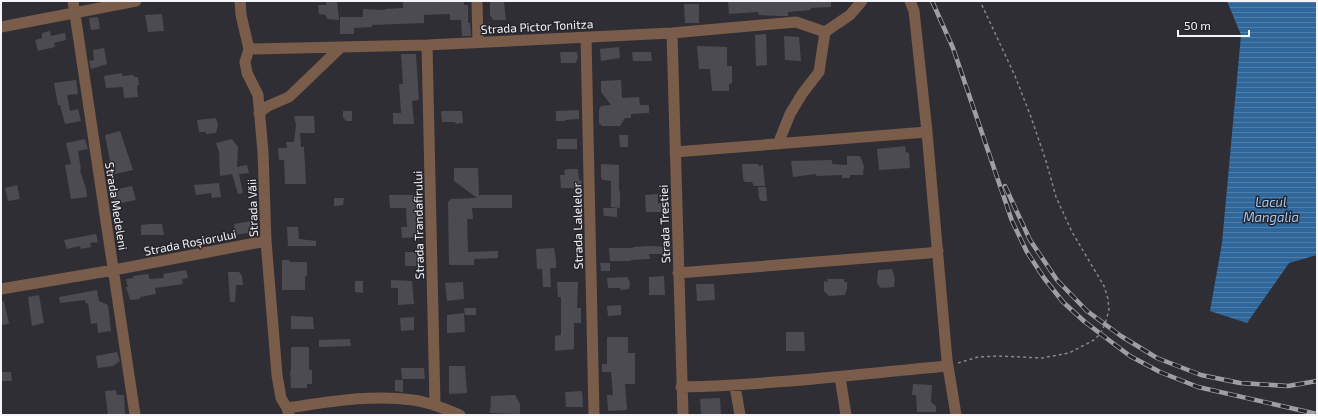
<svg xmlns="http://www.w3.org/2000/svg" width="1318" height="416" font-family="'Exo 2',sans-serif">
<defs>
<pattern id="water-rules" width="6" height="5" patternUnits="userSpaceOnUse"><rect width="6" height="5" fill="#2f679b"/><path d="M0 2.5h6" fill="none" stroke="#4e7daa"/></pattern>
</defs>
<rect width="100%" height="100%" fill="#302e35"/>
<path fill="url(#water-rules)" d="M1227 1H1317V255L1289 263 1247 323 1210 311 1222 243 1241 35Z"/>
<path fill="#4d4b52" d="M326 1H337L339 20 327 19 326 15 319 14 318 5H326Z
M403 1H464V5H468V23H470L471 36H462L461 20H450V14L424 15V23L372 25V27L354 28V34H340V17H363V9L385 10V9L403 8Z
M728 1H831V7L810 8 811 10 788 12V16H782L759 15 758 12 729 14Z
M490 2H504L506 20H493L490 15Z
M684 4H699V23H685Z
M162 14 164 31 148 32 145 15Z
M98 17 100 29 91 30 89 18Z
M50 31 51 36 65 33 66 40 54 43 55 47 38 51 35 40 42 38V33Z
M766 34 767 65 756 66 755 35Z
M784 36 799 37 801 61 785 60Z
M697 46 727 47V66H732V83L729 84V91H712L710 69H699Z
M619 47 620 58 601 61 600 49Z
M104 48 107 64 91 69 89 61 94 60 93 50Z
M560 52H577L578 57 576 63H561Z
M632 52H651L652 61H633Z
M401 54H416L419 100 412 101 414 124H393V113H401L399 84H403Z
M122 73V76L133 75 135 77H138L139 85H137L138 97 124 98 123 87 106 88 104 76Z
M76 80 78 94 67 95 70 111 78 109 81 121 65 124 60 105H58L54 83Z
M621 80 622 98 639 97 640 105H649V113L631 114V118H625L620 126H602L599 123V110L601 106 611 105 601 92V81Z
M579 110V119L565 120V121H556V111Z
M343 111H352V121H346L343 117Z
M441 111H462L463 123 456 124 455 122H442Z
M294 116H314L315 133H300L301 147H304L306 184H285L284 160H279L278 148H287L286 142H294L296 125Z
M216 118 218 125 216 133 206 134V132H199L197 120Z
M120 131 133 170 111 175 108 161H110L105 135Z
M619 135H628V147H620Z
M85 139 88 149 78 151 81 170H80L86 189 87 197 71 199 65 165 71 164 66 143Z
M232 139 238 147 237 167 247 165 249 173 239 174 243 193 238 194 232 174 220 176 219 152 216 143Z
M557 139H577V149H557Z
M905 146 906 152 909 153 910 168 879 170 877 149Z
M847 156H860L864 166 863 175H850V178H842V175L816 176V174L793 177 791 161 832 160V164L847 165Z
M601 164 619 165V191H620V208L611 207V181L602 180 601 177Z
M742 164H758L759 166 763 165 765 186H754L752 182H745L743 179Z
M454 168H478L479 195H512V208H472L473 219H467L468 252 498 251V258L474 259V265H449L448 202 451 199 477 198 454 181Z
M569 169H578L579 180 582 181 580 188H561L560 175H565L564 170Z
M219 183 221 197 212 198 211 193 196 195 194 185Z
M17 185 20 199 8 201 5 188Z
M132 186 136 200 115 204 114 199H110L108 191Z
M758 187H766L767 201H761L759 198Z
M658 194V203H664V212H646L645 195Z
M389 195H419L422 222H420V237L402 238 401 227H407L406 208H390Z
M334 198H344L343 205 334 206Z
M603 208H617V217L604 216Z
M251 221 253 232 235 235 234 224Z
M150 224H162L164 235H141V225Z
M287 227H298L299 239 316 241V246H288Z
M96 234 98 242 90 243 91 247 81 249 80 246 67 249 64 240Z
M648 246 671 247V254H649L650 259 631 260V261H610L609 248H633V247Z
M554 248 556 260V268H550L551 287H543L542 269H537L536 249Z
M405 252H422V266H405Z
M282 260H289L290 262H307V276H305V290H282Z
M600 263H610V271H601Z
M892 269 895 279 894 287 881 288 877 283 878 270Z
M186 270 188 278 182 279 183 284 155 288 156 294 140 297V299L130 300 126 287H128L126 279 133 278V276L148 274 150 279 164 278 163 274Z
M228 272H239L242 276 243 285H236L235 302H230Z
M664 276 665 295H649V277Z
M627 277 630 282 629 289 621 290 620 288H608L607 278Z
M827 279H844V282H847V289L845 295 829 296 824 291V281L828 282Z
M391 280 412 281 414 304 398 305V288H391Z
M355 281H363V293L355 292Z
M463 282 464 299 447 301 445 283Z
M557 282H578L577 308H581V323H574V349L555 351V336L561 335V297H558Z
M696 284H714L715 300 697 301Z
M97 290 99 301 108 305 111 331 98 333 97 323 91 324 88 303 86 304 85 300 60 303 59 297Z
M39 295 44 323 32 326 28 297Z
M4 301 9 324 1 325V302Z
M621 305V315L608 316 607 306Z
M464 308H476V315H465Z
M464 313 465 332 447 333V315Z
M291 316 313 317 314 329H291Z
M414 317V330L401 331 400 318Z
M786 332H804L805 351H786Z
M607 337H628V353H635V384H625L627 410 608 411 607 395H613L611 372H602V364H607Z
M350 339 351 346 319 347V340Z
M291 347H309V370H312V384H307V388H291L290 371H291Z
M117 352 120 361 113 366 98 368 96 356Z
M449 366H465L467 393 449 394Z
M401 368H424L425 379H402Z
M1 372H11L12 381H1Z
M395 380H403V392L395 391Z
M913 384 932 385 931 402 936 406V412H917L916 395H912Z
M116 390 117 395H124L125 415H108L105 391Z
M582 391 583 407H566L565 392Z
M515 395 520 404V414L490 413 491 396Z
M720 398 721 415H701L700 399Z"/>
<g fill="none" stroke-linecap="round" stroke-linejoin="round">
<path stroke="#88868c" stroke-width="1.5" stroke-dasharray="3 3" stroke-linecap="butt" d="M958 363 978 357 999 356 1042 358 1069 353 1094 340 1100 334 1105 324 1109 310 1108 299 1104 286 1072 232 1056 197 1046 161 1031 117 1015 76 980 1"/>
<path stroke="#795d4a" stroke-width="11" d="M73 1 135 415
M240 1 241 15 249 49 245 62 247 73 258 95 263 152 266 241 277 375 281 398 287 408 289 415
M477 1 478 42
M910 1 914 11 927 132 947 360 956 415
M1 27 136 1
M672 33 683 415
M586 37 594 415
M427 45 435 405
M249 49 427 45 672 33 796 22 825 32
M259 113 268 106 289 97 340 48
M778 144 790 114 802 94 819 72 825 32 850 15 862 1
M675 152 927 132
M678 273 929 253 938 251
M1 289 114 270 266 241
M840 377 846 415
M735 386 740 415
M681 387C771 385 859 374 948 366
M287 408C329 402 371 394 413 400 430 402 445 409 460 415"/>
<defs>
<path id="rail" d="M932 1 953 48 1012 221 1027 252 1044 278 1063 302 1085 322 1130 356 1160 372 1198 387 1317 414
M1005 186 1030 240 1057 280 1087 311 1121 336 1157 358 1201 375 1240 383 1288 386 1317 381"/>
</defs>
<use href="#rail" stroke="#9f9ea3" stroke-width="4.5"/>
<use href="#rail" stroke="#26252b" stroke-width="3" stroke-dasharray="9" stroke-linecap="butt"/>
</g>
<g text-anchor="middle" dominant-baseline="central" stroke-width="3" stroke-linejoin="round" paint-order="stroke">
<g font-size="12" fill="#f5f4f8" stroke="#26252b">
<text transform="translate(537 26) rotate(-3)">Strada Pictor Tonitza</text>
<text transform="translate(117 206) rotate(81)">Strada Medeleni</text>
<text transform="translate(252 208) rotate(-92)">Strada Văii</text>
<text transform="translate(664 224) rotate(-92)">Strada Trestiei</text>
<text transform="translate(418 225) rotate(-91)">Strada Trandafirului</text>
<text transform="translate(577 226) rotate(-91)">Strada Lalelelor</text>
<text transform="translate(190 242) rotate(-11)">Strada Roșiorului</text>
</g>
<g font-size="13" font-style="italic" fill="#9dc9f7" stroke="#26252b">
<text x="1271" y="202">Lacul<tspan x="1271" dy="15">Mangalia</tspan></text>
</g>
</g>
<rect width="1318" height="416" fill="none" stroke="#f5f4f8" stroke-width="4"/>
<path d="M1178 30v6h71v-6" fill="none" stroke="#f5f4f8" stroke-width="2"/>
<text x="1184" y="30" font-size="12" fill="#f5f4f8" stroke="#26252b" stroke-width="3" paint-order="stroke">50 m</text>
</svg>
